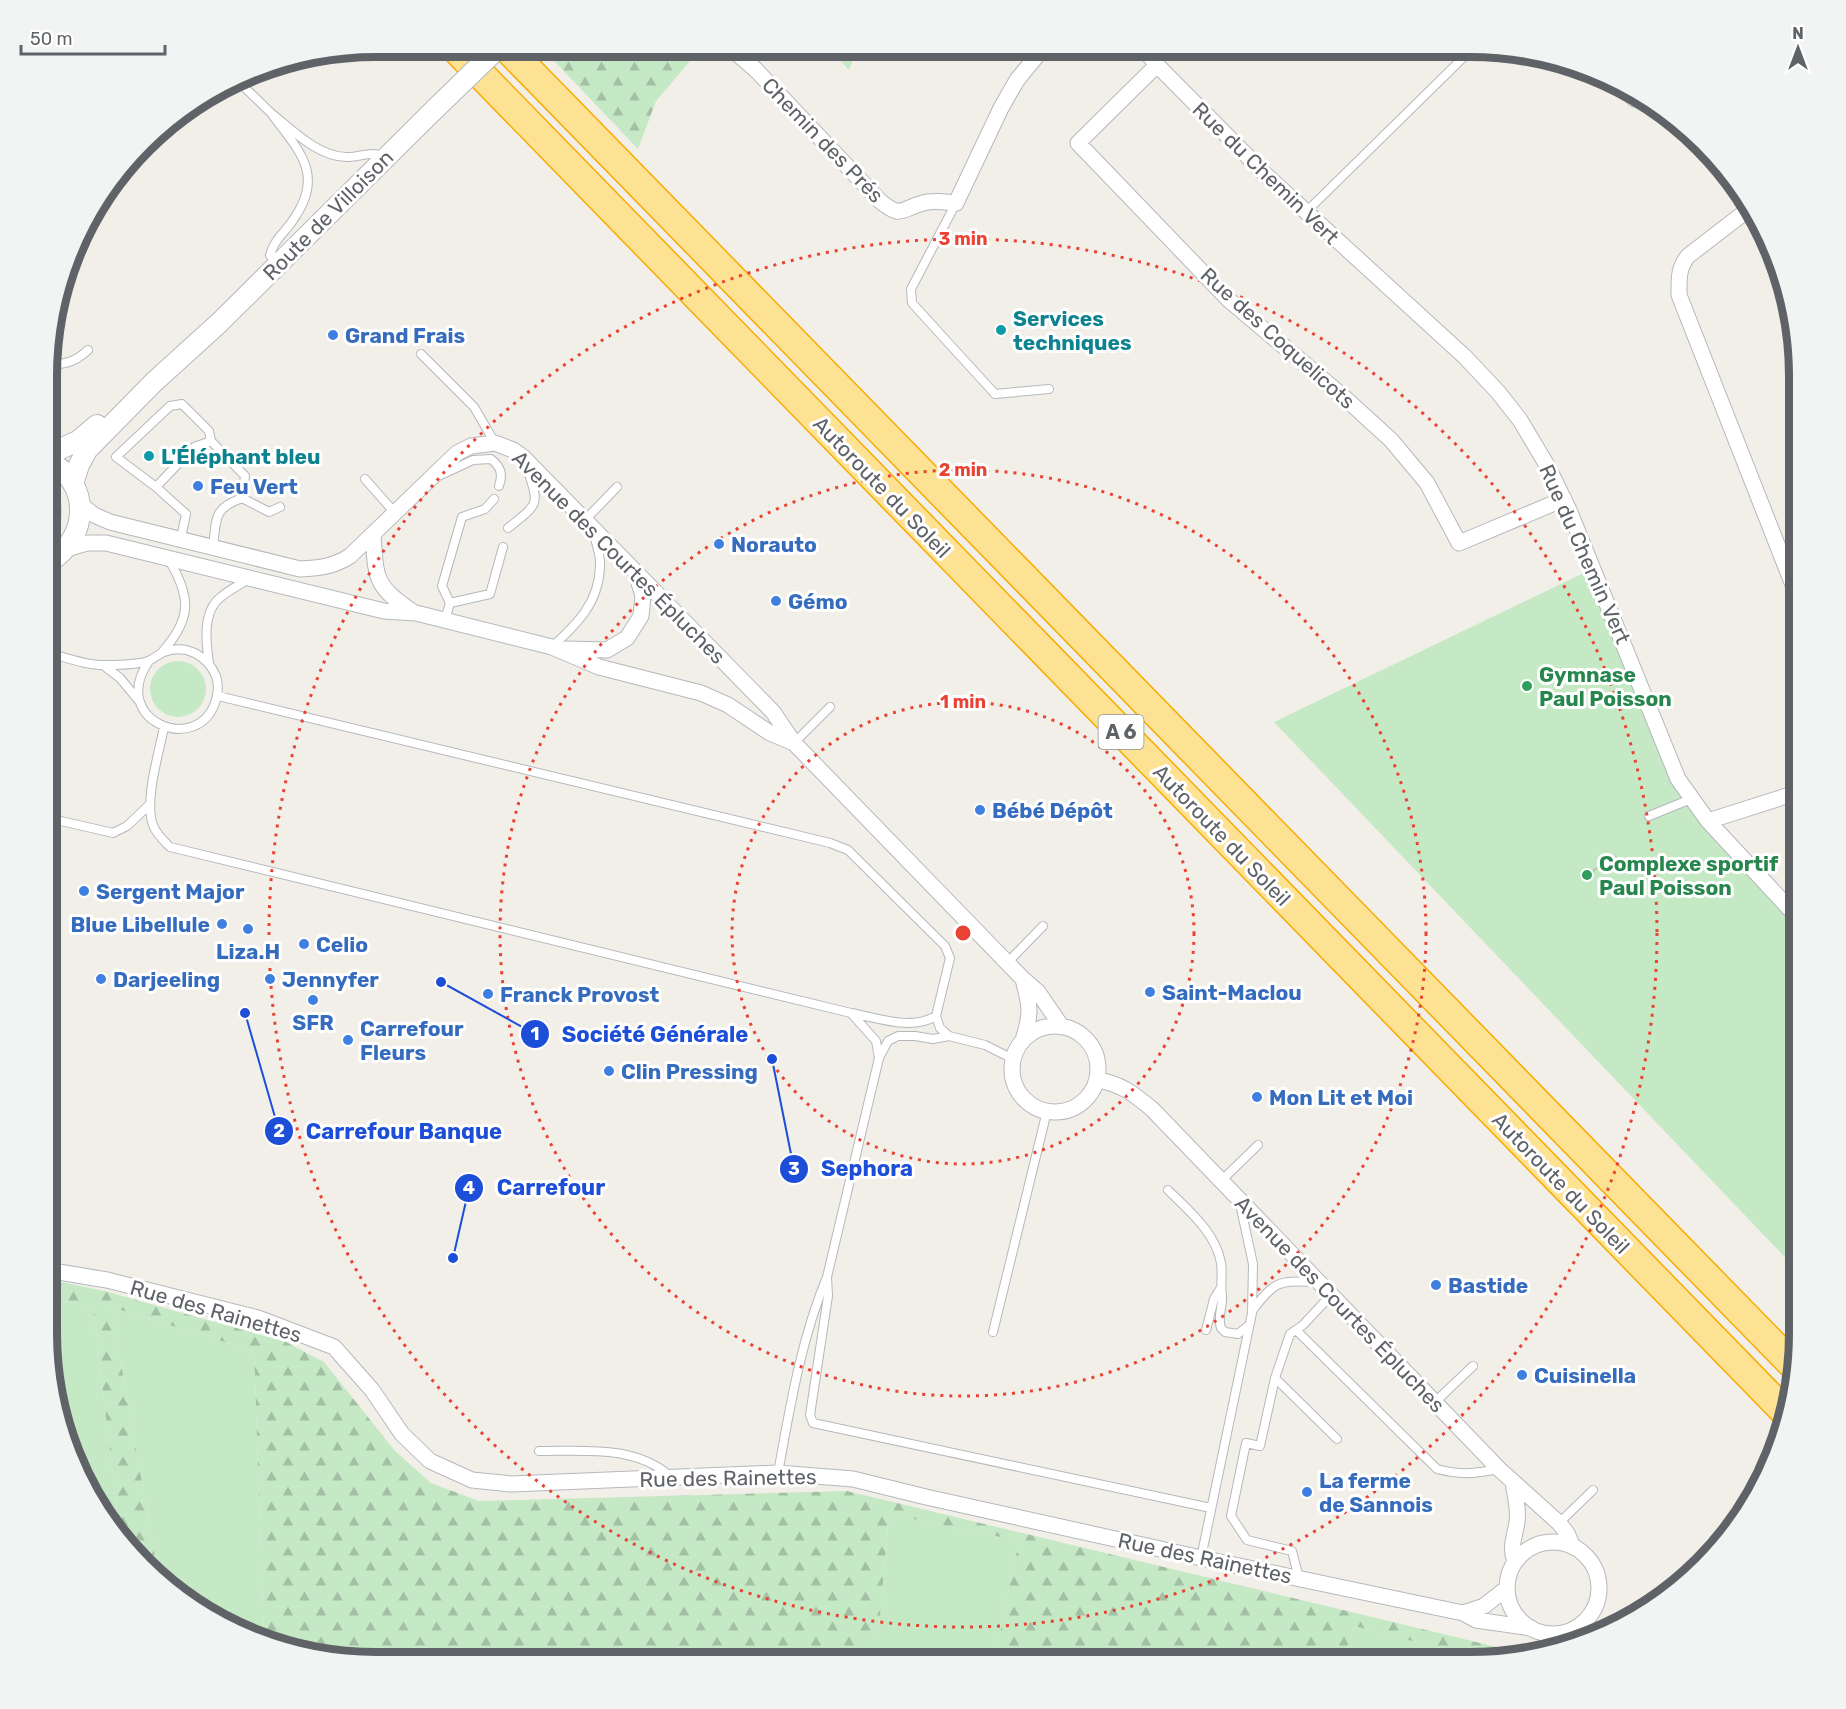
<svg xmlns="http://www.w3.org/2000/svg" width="1846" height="1709" font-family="Rubik,sans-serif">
<defs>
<pattern id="forest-firs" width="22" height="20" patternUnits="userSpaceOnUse" patternTransform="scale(1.5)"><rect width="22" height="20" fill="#c5e8c5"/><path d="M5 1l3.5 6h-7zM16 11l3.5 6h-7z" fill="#a3c0a4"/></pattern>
<pattern id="park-crowns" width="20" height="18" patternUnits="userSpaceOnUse" patternTransform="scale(1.5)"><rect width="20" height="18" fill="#c5e8c5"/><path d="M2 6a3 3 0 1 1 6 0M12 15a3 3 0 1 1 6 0" fill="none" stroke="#a3c0a4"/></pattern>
</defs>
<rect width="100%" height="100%" fill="#f1efe8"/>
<path fill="#c5e8c5" d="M49 479C65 498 68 523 49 541Z
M1592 569 1677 782 1799 923V1272L1274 722Z
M150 689a28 28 0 1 1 56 0a28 28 0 1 1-56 0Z
M47 1298 93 1307 120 1538 71 1459 47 1354Z
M111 1307 254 1351 264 1641 231 1629 158 1573Z
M889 1514 1019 1541 994 1662H876Z
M1354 1626 1439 1648 1435 1662H1342Z
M1441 1648 1500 1660 1491 1662H1437Z"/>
<path fill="url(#forest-firs)" d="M541 47H702L656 101 638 149Z
M828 47H863L857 49 849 70Z
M47 1279 108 1292 286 1342 324 1362 395 1451 431 1483 479 1501 847 1491 1526 1654 1500 1660 1442 1648 1437 1662H1435L1439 1648 1354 1626 1342 1662H994L1019 1541 889 1514 876 1662H376L291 1651 264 1641 254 1351 111 1307 158 1573 128 1550 120 1538 93 1307 47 1298Z"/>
<path fill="url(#park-crowns)" d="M1588 876a21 21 0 1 1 42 0a21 21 0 1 1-42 0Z"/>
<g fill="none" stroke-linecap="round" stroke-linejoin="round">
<defs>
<path id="service" d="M239 82 271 113
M956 203 911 289 912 303 995 394 1049 389
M1306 212 1474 47
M277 265 270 255C275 238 284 234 293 220 326 174 298 150 271 113 291 129 319 158 348 157 361 157 372 150 384 157
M421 354 474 407 495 443
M49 364C66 365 76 361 88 350
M441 475 473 460 491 459C501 467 503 474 499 486
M365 479 395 513
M156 487 116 457 170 406 182 404 209 431 211 441
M242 498 269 512 280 507
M586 519 617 487
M508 528C541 502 539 505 526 465
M181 538 186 514 156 487 194 447 211 441 245 476 242 498C213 509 217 517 213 546
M450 603 442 586 462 517 485 509 494 499
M445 620 450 603 490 594 503 547
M552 647C577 624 599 603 600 566 601 556 596 544 594 534
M163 651C192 618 191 597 169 560
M49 653C67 658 89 666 107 665 120 665 136 665 148 661 154 659 158 654 164 652 186 644 207 655 216 676 219 684 218 695 215 703 196 756 108 720 149 661
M209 663C206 643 202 611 221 597 229 590 239 585 249 579
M103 665 120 678 139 701
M218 696 830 843 848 850 945 946 950 958 936 1016 940 1028 949 1036 985 1045 1013 1059
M164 727C159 753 144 801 153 825 156 834 164 841 170 847L851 1013C878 1018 911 1031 936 1016
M794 743 830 707
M1649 816 1691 799
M48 818 113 833 127 826 149 805
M1008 962 1043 926
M851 1013 876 1041 879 1058
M1221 1181 1258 1145
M1168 1190C1189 1211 1216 1233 1221 1263 1223 1274 1220 1285 1222 1296 1223 1307 1217 1317 1221 1328L1225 1332 1238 1334 1249 1325
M827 1277 828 1296 810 1415 813 1423 1211 1508
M1252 1311C1276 1279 1279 1281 1317 1282
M1206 1330 1214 1299 1220 1289
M1296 1330 1437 1469C1460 1475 1474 1474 1498 1469
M993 1332 1047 1111
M1275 1378 1337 1439
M1435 1402 1473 1366
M539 1451C583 1451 635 1445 670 1476
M778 1473C790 1407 801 1339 827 1277L879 1058 888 1041 898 1036H915L933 1039 949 1036
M1559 1523 1593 1490
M1201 1558 1252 1313 1253 1264 1240 1204
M1299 1578 1292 1551 1247 1540 1231 1516 1246 1443 1260 1446 1275 1378 1290 1334 1303 1325 1331 1295"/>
<path id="minor" d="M1142 47 1157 65 1266 175 1465 357 1498 392 1520 420 1548 467 1569 510 1678 779 1708 821 1799 919
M733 50 756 70 880 201C902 219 900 209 923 203 933 200 945 202 956 203L1001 108 1017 80 1044 47
M1157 65 1078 143 1229 300 1346 399 1391 440 1427 483 1459 543 1564 499
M1634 99 1637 97
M1749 209 1688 256C1678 268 1679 280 1679 295L1793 585 1799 594
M80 504 94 515 110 522 300 569C319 568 333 567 350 556L457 453 471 446 495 443 513 450 523 457 773 712 794 743 1023 979 1038 992 1062 1027
M373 535C376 580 375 586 413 612
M66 549 87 543H106L384 611 416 613 552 647 599 667 701 693 728 705 770 733 794 743
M566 649 607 650 627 638 641 616 643 596 636 573
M1708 821 1799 792
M1023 979C1030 1007 1032 1011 1023 1040
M1012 1069a43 43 0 1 1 86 0a43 43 0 1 1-86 0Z
M1097 1080C1120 1083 1134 1094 1152 1109L1499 1469 1559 1523 1567 1533 1572 1545
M47 1270 107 1280 258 1318 334 1347 372 1390 402 1434 430 1461 472 1480 511 1484 778 1473 853 1479 926 1497 1201 1558 1463 1613 1476 1620 1531 1628
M1513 1482C1515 1496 1519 1509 1517 1522 1515 1537 1509 1547 1515 1561
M1507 1588a46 46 0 1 1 92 0a46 46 0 1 1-92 0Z
M1463 1613 1484 1606 1507 1588"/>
<path id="tertiary" d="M49 454 78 441 97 425
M73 484 79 465 87 450 154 382 219 323 436 108
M49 562C89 538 92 484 49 461"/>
<path id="motorway" d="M454 47 1789 1416
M506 47 1795 1367"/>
</defs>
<use href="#service" stroke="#b5b8bc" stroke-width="10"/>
<use href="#minor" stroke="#b5b8bc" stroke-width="17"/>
<use href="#tertiary" stroke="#b5b8bc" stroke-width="22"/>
<use href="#motorway" stroke="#f9ab00" stroke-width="31"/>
<use href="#service" stroke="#fff" stroke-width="8"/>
<use href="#minor" stroke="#fff" stroke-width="15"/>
<use href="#tertiary" stroke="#fff" stroke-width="20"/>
<use href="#motorway" stroke="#fde293" stroke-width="28"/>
<defs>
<path id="tertiary-bridge" d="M436 108 499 47"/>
</defs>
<use href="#tertiary-bridge" stroke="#b5b8bc" stroke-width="22" stroke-linecap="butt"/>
<use href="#tertiary-bridge" stroke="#fff" stroke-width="20"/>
</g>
<g fill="none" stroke="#ea4335" stroke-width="3" stroke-dasharray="3 6">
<circle cx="963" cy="933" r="231"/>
<circle cx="963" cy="933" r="463"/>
<circle cx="963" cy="933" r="694"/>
</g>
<g fill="#0f9aa8" stroke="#fff" stroke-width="2">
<circle cx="1001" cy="330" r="6"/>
<circle cx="149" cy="456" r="6"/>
</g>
<g fill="#3f7fe0" stroke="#fff" stroke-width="2">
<circle cx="333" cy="335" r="6"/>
<circle cx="198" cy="486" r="6"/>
<circle cx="719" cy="544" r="6"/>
<circle cx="776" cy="601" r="6"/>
<circle cx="980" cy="810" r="6"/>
<circle cx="84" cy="891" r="6"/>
<circle cx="222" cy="924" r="6"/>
<circle cx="248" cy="929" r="6"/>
<circle cx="304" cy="944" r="6"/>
<circle cx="101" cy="979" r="6"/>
<circle cx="270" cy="979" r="6"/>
<circle cx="1150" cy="992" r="6"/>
<circle cx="488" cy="994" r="6"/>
<circle cx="313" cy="1000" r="6"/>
<circle cx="348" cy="1040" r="6"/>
<circle cx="609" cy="1071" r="6"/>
<circle cx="1257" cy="1097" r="6"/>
<circle cx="1436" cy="1285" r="6"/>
<circle cx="1522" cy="1375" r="6"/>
<circle cx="1307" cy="1492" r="6"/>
</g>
<g fill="#2e9e5b" stroke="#fff" stroke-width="2">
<circle cx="1527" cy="686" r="6"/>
<circle cx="1587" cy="875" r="6"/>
</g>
<g text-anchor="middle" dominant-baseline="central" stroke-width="6" stroke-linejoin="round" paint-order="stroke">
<rect fill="#fff" stroke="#8f9295" stroke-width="1.5" x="1098.5" y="715" width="45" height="34" rx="4.5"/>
<g font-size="20" font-weight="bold" fill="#5f6368">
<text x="1121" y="732">A 6</text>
</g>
<g font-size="21" fill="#5f6368" stroke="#fff">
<text transform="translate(823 140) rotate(46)">Chemin des Prés</text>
<text transform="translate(1266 173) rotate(44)">Rue du Chemin Vert</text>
<text transform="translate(328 215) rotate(-45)">Route de Villoison</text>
<text transform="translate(1278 338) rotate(42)">Rue des Coquelicots</text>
<text transform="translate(882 487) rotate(46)">Autoroute du Soleil</text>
<text transform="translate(1585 554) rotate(66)">Rue du Chemin Vert</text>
<text transform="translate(619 557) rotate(45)">Avenue des Courtes Épluches</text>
<text transform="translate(1222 835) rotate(46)">Autoroute du Soleil</text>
<text transform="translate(1561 1183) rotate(46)">Autoroute du Soleil</text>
<text transform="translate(1340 1304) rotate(46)">Avenue des Courtes Épluches</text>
<text transform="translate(216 1311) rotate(16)">Rue des Rainettes</text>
<text transform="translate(728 1478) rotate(-1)">Rue des Rainettes</text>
<text transform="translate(1205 1558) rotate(12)">Rue des Rainettes</text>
</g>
<g font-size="21" font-weight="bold" fill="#0d838f" stroke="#fff" text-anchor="start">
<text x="1013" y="318">Services<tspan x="1013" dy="24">techniques</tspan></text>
<text x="161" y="456">L'Éléphant bleu</text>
</g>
<g font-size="21" font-weight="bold" fill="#366cbe" stroke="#fff" text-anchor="start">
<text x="345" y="335">Grand Frais</text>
<text x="210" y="486">Feu Vert</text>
<text x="731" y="544">Norauto</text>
<text x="788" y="601">Gémo</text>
<text x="992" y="810">Bébé Dépôt</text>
<text x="96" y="891">Sergent Major</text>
<text x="210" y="924" text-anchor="end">Blue Libellule</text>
<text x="316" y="944">Celio</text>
<text x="248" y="951" text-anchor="middle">Liza.H</text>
<text x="113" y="979">Darjeeling</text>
<text x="282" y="979">Jennyfer</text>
<text x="1162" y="992">Saint-Maclou</text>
<text x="500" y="994">Franck Provost</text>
<text x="313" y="1022" text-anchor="middle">SFR</text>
<text x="360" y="1028">Carrefour<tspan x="360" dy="24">Fleurs</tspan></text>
<text x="621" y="1071">Clin Pressing</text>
<text x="1269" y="1097">Mon Lit et Moi</text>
<text x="1448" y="1285">Bastide</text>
<text x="1534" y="1375">Cuisinella</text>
<text x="1319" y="1480">La ferme<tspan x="1319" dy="24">de Sannois</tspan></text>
</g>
<g font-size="21" font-weight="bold" fill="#27864d" stroke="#fff" text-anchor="start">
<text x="1539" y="674">Gymnase<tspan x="1539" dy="24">Paul Poisson</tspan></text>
<text x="1599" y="863">Complexe sportif<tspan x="1599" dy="24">Paul Poisson</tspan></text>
</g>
</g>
<path d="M0 0H1846V1709H0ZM376 57H1470A319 319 0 0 1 1789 376V1333A319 319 0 0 1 1470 1652H376A319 319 0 0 1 57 1333V376A319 319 0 0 1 376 57Z" fill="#f2f3f3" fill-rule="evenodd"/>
<path fill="none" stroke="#5f6368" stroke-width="8" d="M376 57H1470A319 319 0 0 1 1789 376V1333A319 319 0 0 1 1470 1652H376A319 319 0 0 1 57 1333V376A319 319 0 0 1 376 57Z"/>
<circle cx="963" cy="933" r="9" fill="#ea4335" stroke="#fff" stroke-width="3"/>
<g font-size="18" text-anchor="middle" font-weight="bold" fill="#ea4335" stroke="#fff" stroke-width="6" stroke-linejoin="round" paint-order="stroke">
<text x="963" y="245">3 min</text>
<text x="963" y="476">2 min</text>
<text x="963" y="708">1 min</text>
</g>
<path fill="none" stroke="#1d4ed8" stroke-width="2" d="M441 982L535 1034M245 1013L279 1131M772 1059L794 1169M453 1258L469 1188"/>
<g fill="#1d4ed8" stroke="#fff" stroke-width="2">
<circle cx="441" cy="982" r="6"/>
<circle cx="245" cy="1013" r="6"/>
<circle cx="772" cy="1059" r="6"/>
<circle cx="453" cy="1258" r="6"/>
<circle cx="535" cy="1034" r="15"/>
<circle cx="279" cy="1131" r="15"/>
<circle cx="794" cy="1169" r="15"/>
<circle cx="469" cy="1188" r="15"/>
</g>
<g font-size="18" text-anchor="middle" font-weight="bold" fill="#fff">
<text x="535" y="1040">1</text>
<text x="279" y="1137">2</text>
<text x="794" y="1175">3</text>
<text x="469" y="1194">4</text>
</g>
<g font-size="22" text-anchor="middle" font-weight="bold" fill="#1d4ed8" stroke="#fff" stroke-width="6" stroke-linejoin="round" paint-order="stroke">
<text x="655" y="1042">Société Générale</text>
<text x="404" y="1139">Carrefour Banque</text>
<text x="867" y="1176">Sephora</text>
<text x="551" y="1195">Carrefour</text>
</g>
<g transform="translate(1798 48)" stroke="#ffffff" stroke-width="4.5" paint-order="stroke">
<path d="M0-4.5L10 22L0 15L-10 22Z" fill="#5f6368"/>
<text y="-9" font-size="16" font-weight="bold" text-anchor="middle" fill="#5f6368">N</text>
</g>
<path d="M21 45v9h144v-9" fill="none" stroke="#5f6368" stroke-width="3"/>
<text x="30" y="45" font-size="18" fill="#5f6368" stroke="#ffffff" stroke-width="4.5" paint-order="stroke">50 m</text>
</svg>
